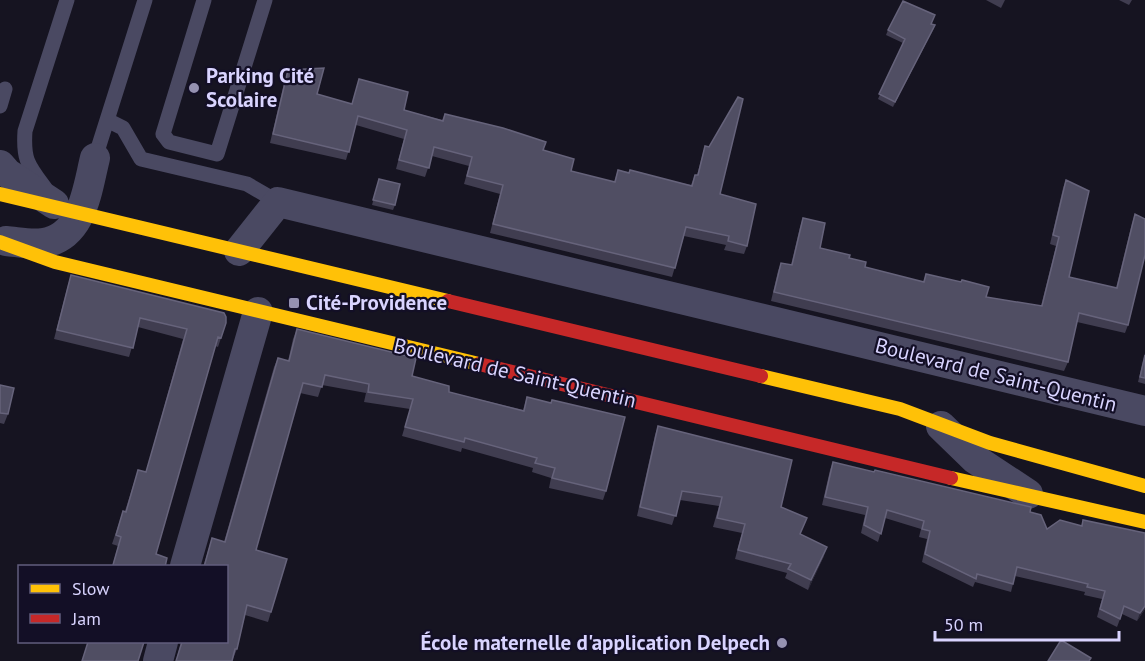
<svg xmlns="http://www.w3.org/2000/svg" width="1145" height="661" font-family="'PT Sans',sans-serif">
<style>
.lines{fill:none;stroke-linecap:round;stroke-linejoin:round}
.lane{stroke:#4a4962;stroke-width:15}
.street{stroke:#4a4962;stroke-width:30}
.slow{stroke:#ffc107;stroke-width:14}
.jam{stroke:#c62828;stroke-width:14}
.wall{fill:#403d50}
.shaded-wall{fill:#282635}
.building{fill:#504e63;stroke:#66637b;stroke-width:1.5}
.poi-dot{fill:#9591b1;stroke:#130f26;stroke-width:2}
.labels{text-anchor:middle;stroke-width:4.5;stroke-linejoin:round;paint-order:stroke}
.poi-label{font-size:21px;font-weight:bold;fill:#d9d4ff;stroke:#130f26;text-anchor:start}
.street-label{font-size:21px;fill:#d9d4ff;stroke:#130f26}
</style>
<rect width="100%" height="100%" fill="#161421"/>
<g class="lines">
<path class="lane" d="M204,0L163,134L169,142L217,154L265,0
M0,106L5,89
M107,120L123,128L141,159L247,184L278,202
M95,158L145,0
M45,188C28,165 23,160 25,131L67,0"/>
<path class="street" d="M0,165L7,173L54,204
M6,241C18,242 32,245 43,243C83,237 87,190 95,158
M239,251L278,202L1145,411
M941,426L975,459L1028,494
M185,566L258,312
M158,661L163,642"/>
<path class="slow" d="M0,194L448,301
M0,242L55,262L479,364
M761,376L900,409L990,443L1145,486
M951,478L1145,522"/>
<path class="jam" d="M448,301L761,376
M479,364L951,478"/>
</g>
<path class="wall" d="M986,0H1005L1001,8Z
M1119,0H1132L1129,5Z
M931,24L935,25L933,30L893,107L878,99L903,43L886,35L888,30Z
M288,70L317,94L352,104L359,79L404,110L442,120L445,114L543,150L571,171L614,182L618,170L691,185L695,175H697L705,146L720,194L747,246L744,254L724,250L726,245L684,236L672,277L490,233L500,194L464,184L469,166L432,156L425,177L396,169L404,139L356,125L346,160L270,143L285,79Z
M379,179L395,205L393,210L372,205Z
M1066,180L1069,277L1116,288L1132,223L1135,214L1128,325L1125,333L1077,322L1068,362L1064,371L771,301L778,271L781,263L791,265L800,227L803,218L820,248L849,258L865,267L923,282L926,274L986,297L1041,306L1056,246L1050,244L1063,188Z
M71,275L221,338L218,347L215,346L112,567L118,546L112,544L123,511H125L138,470L146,472L183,339L138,327L129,357L54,339L68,285Z
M297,329L449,392L523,410L527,397L606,491L603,500L549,488L551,478L532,472L533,468L462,448L461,452L402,436L410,409L364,402L366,393L322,385L318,397L300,393L256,550L271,612L268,622L245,615L237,649L232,661H176L181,642H226V567H203L212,538L224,542L274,367L278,358L288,361L293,339Z
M1145,353V384L1138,382Z
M0,385L8,414L4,424L0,423Z
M658,426L781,507L801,534L824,556L808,590L785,578L787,573L735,559L742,533L713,527L719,506L680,500L672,525L637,516L655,435Z
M833,462L1030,512L1047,529L1081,526L1083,520L1145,609L1137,621L1122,614L1117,627L1097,617L1102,599L1084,595L1085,592L1015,576L1011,592L975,582L973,587L922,562L927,539L919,537L921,529L885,518L878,542L861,533L865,515L822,505L830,470Z"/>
<path class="shaded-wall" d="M935,25L933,30L893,107L895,102Z
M827,547L824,556L808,590L811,580Z
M1145,606V609L1137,621L1140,613Z"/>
<path class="building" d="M903,1L935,15L931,24L935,25L895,102L879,94L905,39L888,30Z
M324,68L317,94L352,104L359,79L408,92L404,110L443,121L445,114L503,128L546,142L543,150L574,159L571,171L615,182L618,170L629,173L630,170L692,186L695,175H698L705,146L709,147L738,97L743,99L720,194L756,204L747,246L728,241L729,236L686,227L675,268L493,224L503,185L467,176L472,157L434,147L429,168L399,160L407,130L358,116L349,152L273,134L288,70Z
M379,179L400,184L395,205L373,200Z
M1066,180L1089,191L1069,277L1117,288L1135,214L1145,219V255L1128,325L1079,313L1068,362L774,292L781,263L792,265L803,218L825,223L820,248L850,255L849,258L866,262L865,267L924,282L926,274L961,282L962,280L989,287L986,297L1042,306L1059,237L1053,235Z
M71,275L224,313L226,317V323L221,338L218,337L156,554L167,558L165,567H112L113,565L121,537L116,535L123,511L126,512L138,470L146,472L187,329L140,318L133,348L57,330Z
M297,329L416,358L412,376L449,386V392L524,411L527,397L551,403L552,400L625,417L606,491L552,478L555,468L535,463L537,458L465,438L464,442L405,427L413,399L368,392L369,384L325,375L322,387L303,383L256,550L287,559L271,612L247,605L237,649H235L232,661H176L182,642H226V567H204L212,538L225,542L278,358L289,361Z
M1145,355V378L1140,377Z
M0,385L14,388L8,414L0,413Z
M658,426L792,460L781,507L807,518L800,534L827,547L811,580L788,569L791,564L738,550L745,524L717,518L722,497L682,491L676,516L640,507Z
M833,462L874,472L875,470L1031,507L1030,512L1041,515L1047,529L1060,520L1082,526L1083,520L1145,533V606L1140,613L1124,606L1120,619L1100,609L1105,591L1087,587L1088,584L1017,567L1013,584L977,574L976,579L925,554L930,531L922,529L924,521L887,510L881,534L864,525L868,507L825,497Z
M1061,640L1091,658L1089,661H1048Z
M88,642H144L138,661H82Z"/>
<g class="poi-dot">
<circle cx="194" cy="88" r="6"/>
<rect x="288" y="297" width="12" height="12" rx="3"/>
<circle cx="782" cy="643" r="6"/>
</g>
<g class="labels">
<g class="poi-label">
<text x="206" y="83">Parking Cité<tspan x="206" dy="24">Scolaire</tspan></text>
<text x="306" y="310">Cité-Providence</text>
<text x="770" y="650" text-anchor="end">École maternelle d'application Delpech</text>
</g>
<g class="street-label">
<text transform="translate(515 373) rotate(13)" y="7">Boulevard de Saint-Quentin</text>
<text transform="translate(996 375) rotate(14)" y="7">Boulevard de Saint-Quentin</text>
</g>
</g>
<rect x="18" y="565" width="210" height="78" fill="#130f26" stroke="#625e7d" stroke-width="1.5"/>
<rect x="30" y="584" width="30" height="9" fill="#ffc107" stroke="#625e7d" stroke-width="1.5"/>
<text x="72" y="595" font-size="18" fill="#d9d4ff">Slow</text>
<rect x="30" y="614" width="30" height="9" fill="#c62828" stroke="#625e7d" stroke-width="1.5"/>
<text x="72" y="625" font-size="18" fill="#d9d4ff">Jam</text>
<path d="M935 631v9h184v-9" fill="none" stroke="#d9d4ff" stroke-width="3"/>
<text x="944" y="631" font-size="18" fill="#d9d4ff" stroke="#130f26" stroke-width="4.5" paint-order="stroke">50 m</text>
</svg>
